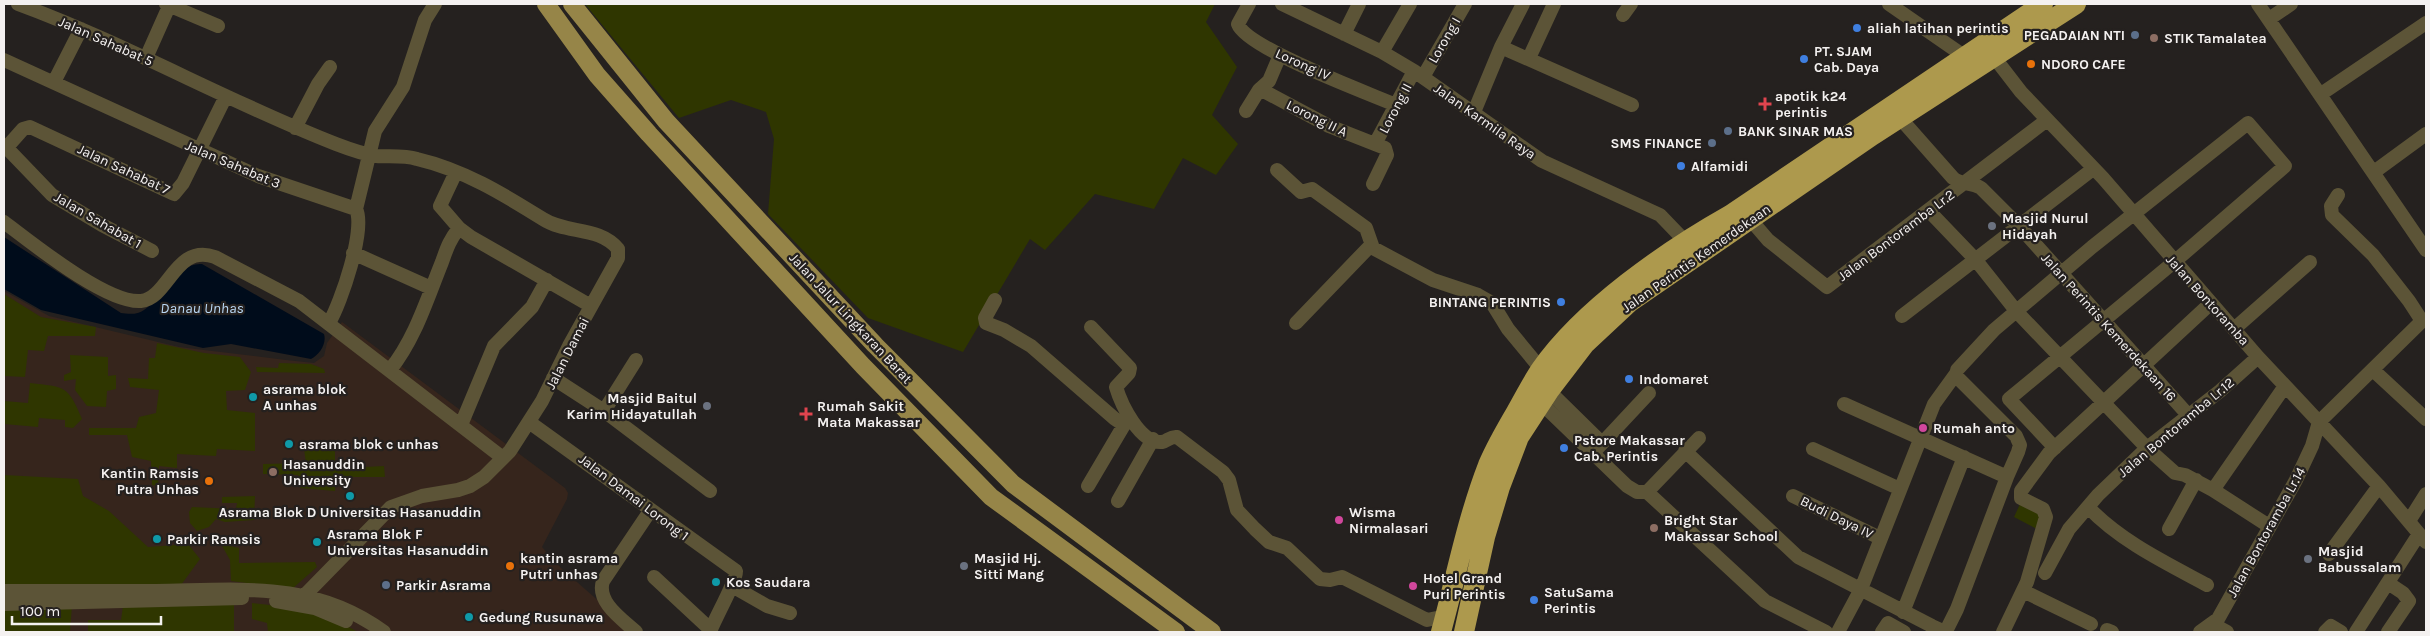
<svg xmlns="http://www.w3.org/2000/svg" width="2430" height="636" font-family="Karla,sans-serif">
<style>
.education{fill:#36251c}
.green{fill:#2f3600}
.water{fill:#000c1b}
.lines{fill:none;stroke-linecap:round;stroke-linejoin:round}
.minor{stroke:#5c5437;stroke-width:14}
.major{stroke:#968548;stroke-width:18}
.highway{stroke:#ad994d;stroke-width:20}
.shop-dot{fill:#3f7fe0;stroke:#25211f;stroke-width:2}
.service-dot{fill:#5c6f8a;stroke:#25211f;stroke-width:2}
.education-dot{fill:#8d6e63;stroke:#25211f;stroke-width:2}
.food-dot{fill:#e8710a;stroke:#25211f;stroke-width:2}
.health-dot{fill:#e0444e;stroke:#25211f;stroke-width:2}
.worship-dot{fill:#6b7280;stroke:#25211f;stroke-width:2}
.culture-dot{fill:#0f9aa8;stroke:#25211f;stroke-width:2}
.hotel-dot{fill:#d1479c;stroke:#25211f;stroke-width:2}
.labels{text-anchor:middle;stroke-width:4.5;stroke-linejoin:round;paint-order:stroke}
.poi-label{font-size:14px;font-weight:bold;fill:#f4f1f0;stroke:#25211f;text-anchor:start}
.street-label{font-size:14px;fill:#f4f1f0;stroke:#25211f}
.water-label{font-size:15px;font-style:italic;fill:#b9d7f4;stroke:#25211f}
</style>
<rect width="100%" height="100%" fill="#25211f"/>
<path class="education" d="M4,291L49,316L179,347L286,360L314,363L324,356L327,343L342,322L565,488L568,493L567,499L542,547L561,568L634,632H4Z"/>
<path class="green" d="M585,4H1215L1206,22L1237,67L1212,115L1238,144L1216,175L1183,158L1154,209L1095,194L1045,250L1030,239L963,352L868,318L768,214L774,139L766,112L731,100L679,118Z
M4,294L41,317L96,327L95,336H48L44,351L28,350L25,377L4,376Z
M157,343L204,353L240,357L251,372L245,390L226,391L227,410L255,413V451L217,449L216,456L177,454V468L159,466L158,486L152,485L151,461L132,457L127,435H89V428H136L139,417L156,413L159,390L130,387L128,378L148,379L149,358H155Z
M70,355L108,357V376L116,375V389L107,391L106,407L87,406L75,390L76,379L64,381V375L71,372Z
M279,363L311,364L324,369L325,373L257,372L256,367L278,368Z
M30,383C65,387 68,385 82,419L73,428L65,427V420L39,418L38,427L4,424V401L28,403Z
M304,449H335V463L345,468L384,466L385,477H336L335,491L300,488L298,475L263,474V464L306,463Z
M4,475L78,479L83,496L109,511L148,547L188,544L200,559L181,585L4,588Z
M255,496L254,520L225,522L216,519L209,527L197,531L190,523L189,512L192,507L236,509L237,503H222V497Z
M2020,504L2043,516L2037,529L2014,517Z
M221,544L239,548V563L315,562L317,567L292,589L231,581L230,560Z
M234,602V632H88V620H121L123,606Z
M252,603C289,607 326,613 358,632H268L267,623L252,619Z
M72,605L70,632H4V607Z"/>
<path class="water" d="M4,237L121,313C128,314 138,315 144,310C163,297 177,262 202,264L324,334C327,344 319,355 311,359L231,344L203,348L41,310L4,289Z"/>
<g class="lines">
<path class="minor" d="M18,4C127,44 228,102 336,144C349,149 363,154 376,156C389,157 404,155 417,159C464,170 503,194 543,219C566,234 599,226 618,249V258L569,346L542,401L510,451L484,477L470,486L458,490L422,496L391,507L305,595
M166,4L218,26
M1249,4L1238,24C1246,48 1368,93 1396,105
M1282,4L1382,52L1414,71L1542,161L1660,215L1685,241
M1889,4L1964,56
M2258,4L2426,250
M1623,15L1631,4
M2269,19L2291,4
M1344,34L1359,4
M1501,47L1632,105
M1382,52L1410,4
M1994,57L2021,92L2103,178L2258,357L2379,486L2426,542
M146,58L170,4
M1529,58L1554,4
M4,60L258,176L356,209C366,229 341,303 329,323
M1423,77L1465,4
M54,82L81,29
M1260,89L1329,126L1385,148L1387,155L1373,184
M2321,94L2426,23
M1246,111L1259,90L1269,81L1280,55
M1474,112L1501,47L1523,4
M1900,118L1953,178C1961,185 1972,182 1981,188L2019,226L2189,416
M295,128L318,84L330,67
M1375,144L1414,71
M4,145L52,195L102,225L152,251
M7,147L23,129L30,127L174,194L183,183L226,96
M1277,170L1301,192L1312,189L1366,228L1373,248L1433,280L1478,295L1492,303L1508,329L1541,369
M456,172L440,206L459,228L471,237L591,306
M2374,172L2426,134
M356,209L375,131L403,87L425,20L435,4
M1929,211L1975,259L2017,312L2147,448L2175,473L2185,475L2213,490L2269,526
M1750,219L1768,240L1827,287L2047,120
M4,222C32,243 107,304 141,301C169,298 175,243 215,257L299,301L503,458
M353,253L431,288
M995,300L985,318L986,323L1004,330L1031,346L1115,419L1124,425L1130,418
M1902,316L2093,169
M1296,323L1371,245
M1091,327L1130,368L1129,373L1116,387C1121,404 1140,444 1162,442C1168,441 1170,436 1177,437L1223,472L1229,480L1237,510L1255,529L1269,542L1287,548L1320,579L1330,580L1342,577L1427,620L1446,616
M2234,329L2310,262
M390,370C415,339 427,299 442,262C447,248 449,241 459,228
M1957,370L1994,330L2092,247L2248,123L2285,166L2174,262L2009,399L2055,448
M2373,370L2426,419
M553,378L604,411L710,491
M1549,391L1602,443
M1541,403L1627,486L1637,492H1647L1765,601L1826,632
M1844,404L2007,477
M604,411L636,360
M529,422L736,571C737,580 714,620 710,632
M461,425L494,346L532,307L547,280
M1813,449L1900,489
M1685,451L1798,557L1932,626L1943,631L1948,627L1957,609L2007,477L2018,452L2020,445L2016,436L1955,375L1934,404L1861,589L1838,632
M1593,453L1649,393
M1088,486L1124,425
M2213,490L2285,386
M1647,492L1699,438
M1793,496L1880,538
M1118,501L1153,439
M2088,507C2120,541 2166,563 2207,585
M2409,521L2426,494
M2169,529L2196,480
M2329,554L2379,486
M2045,573L2069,529L2098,495L2147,448L2220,391L2258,357
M654,577L711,630
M2388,583L2403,593L2409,601L2388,632
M732,586L767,606L790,613
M4,591C55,591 106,591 156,591C239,590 313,580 384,632
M2023,591L2091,624
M276,601L315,608L346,621
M4,604L242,598
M1903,612L1964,457
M2212,624L2227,632
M2107,630L2112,632
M636,632C622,619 596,602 603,581L650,511
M1882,632L1888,623L1904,632
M2003,632L2027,582L2046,517L2043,509L2021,498V491L2049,453L2211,303
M2200,632L2218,619L2296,480L2312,446L2319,422L2422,321L2409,301L2373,255L2332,215L2331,206L2338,195
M2325,632L2331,626L2341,632
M2356,632L2419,534"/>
<path class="major" d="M546,4L597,75L649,134L863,366L991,497L1176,632
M572,4L666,121L875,345L1013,484L1212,632"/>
<path class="highway" d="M1441,632C1456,577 1467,519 1488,465C1496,446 1506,429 1516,412C1524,398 1532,382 1541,369C1583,309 1666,251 1730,215L2043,4
M1464,632L1485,537L1500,487L1519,437L1549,391L1585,344L1630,302L1873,135L2076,4"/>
</g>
<g class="shop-dot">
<circle cx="1857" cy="28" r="5"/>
<circle cx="1804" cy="59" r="5"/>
<circle cx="1681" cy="166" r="5"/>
<circle cx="1561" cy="302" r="5"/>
<circle cx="1629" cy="379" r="5"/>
<circle cx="1564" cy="448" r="5"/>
<circle cx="1534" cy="600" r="5"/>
</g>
<g class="service-dot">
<circle cx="2135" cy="35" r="5"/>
<circle cx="1728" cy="131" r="5"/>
<circle cx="1712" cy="143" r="5"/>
<circle cx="386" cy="585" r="5"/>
</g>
<g class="education-dot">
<circle cx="2154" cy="38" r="5"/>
<circle cx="273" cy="472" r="5"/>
<circle cx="1654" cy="528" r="5"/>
</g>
<g class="food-dot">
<circle cx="2031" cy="64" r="5"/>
<circle cx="209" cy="481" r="5"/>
<circle cx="510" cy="566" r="5"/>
</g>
<g class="health-dot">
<path d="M1762.5 96.5h5v5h5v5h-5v5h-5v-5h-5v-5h5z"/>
<path d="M803.5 406.5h5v5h5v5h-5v5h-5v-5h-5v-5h5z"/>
</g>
<g class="worship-dot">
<circle cx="1992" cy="226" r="5"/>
<circle cx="707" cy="406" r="5"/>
<circle cx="2308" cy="559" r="5"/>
<circle cx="964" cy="566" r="5"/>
</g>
<g class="culture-dot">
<circle cx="253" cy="397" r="5"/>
<circle cx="289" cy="444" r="5"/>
<circle cx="350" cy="496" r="5"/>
<circle cx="157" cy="539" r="5"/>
<circle cx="317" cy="542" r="5"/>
<circle cx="716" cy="582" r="5"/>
<circle cx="469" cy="617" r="5"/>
</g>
<g class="hotel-dot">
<circle cx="1923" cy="428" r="5"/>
<circle cx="1339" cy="520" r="5"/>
<circle cx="1413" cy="586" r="5"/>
</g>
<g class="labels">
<g class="poi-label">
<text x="1867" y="33">aliah latihan perintis</text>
<text x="2125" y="40" text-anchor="end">PEGADAIAN NTI</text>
<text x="2164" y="43">STIK Tamalatea</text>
<text x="1814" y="56">PT. SJAM<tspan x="1814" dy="16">Cab. Daya</tspan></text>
<text x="2041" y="69">NDORO CAFE</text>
<text x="1775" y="101">apotik k24<tspan x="1775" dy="16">perintis</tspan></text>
<text x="1738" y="136">BANK SINAR MAS</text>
<text x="1702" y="148" text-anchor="end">SMS FINANCE</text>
<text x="1691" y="171">Alfamidi</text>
<text x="2002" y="223">Masjid Nurul<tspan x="2002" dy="16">Hidayah</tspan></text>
<text x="1551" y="307" text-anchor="end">BINTANG PERINTIS</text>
<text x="1639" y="384">Indomaret</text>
<text x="263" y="394">asrama blok<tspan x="263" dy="16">A unhas</tspan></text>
<text x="697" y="403" text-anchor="end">Masjid Baitul<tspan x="697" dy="16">Karim Hidayatullah</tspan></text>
<text x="817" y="411">Rumah Sakit<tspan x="817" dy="16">Mata Makassar</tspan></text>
<text x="1933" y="433">Rumah anto</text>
<text x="1574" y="445">Pstore Makassar<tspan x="1574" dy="16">Cab. Perintis</tspan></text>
<text x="299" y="449">asrama blok c unhas</text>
<text x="283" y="469">Hasanuddin<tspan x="283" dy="16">University</tspan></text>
<text x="199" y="478" text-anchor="end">Kantin Ramsis<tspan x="199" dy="16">Putra Unhas</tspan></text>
<text x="350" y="517" text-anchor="middle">Asrama Blok D Universitas Hasanuddin</text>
<text x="1349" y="517">Wisma<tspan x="1349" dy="16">Nirmalasari</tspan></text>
<text x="1664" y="525">Bright Star<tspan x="1664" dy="16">Makassar School</tspan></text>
<text x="327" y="539">Asrama Blok F<tspan x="327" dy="16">Universitas Hasanuddin</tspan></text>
<text x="167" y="544">Parkir Ramsis</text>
<text x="2318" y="556">Masjid<tspan x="2318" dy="16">Babussalam</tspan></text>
<text x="520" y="563">kantin asrama<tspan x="520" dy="16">Putri unhas</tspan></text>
<text x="974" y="563">Masjid Hj.<tspan x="974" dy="16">Sitti Mang</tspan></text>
<text x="1423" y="583">Hotel Grand<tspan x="1423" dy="16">Puri Perintis</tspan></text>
<text x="726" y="587">Kos Saudara</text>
<text x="396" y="590">Parkir Asrama</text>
<text x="1544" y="597">SatuSama<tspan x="1544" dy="16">Perintis</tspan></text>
<text x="479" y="622">Gedung Rusunawa</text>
</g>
<g class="street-label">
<text transform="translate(1444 40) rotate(-60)" y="5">Lorong I</text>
<text transform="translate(106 41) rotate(24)" y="5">Jalan Sahabat 5</text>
<text transform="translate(1303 64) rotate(24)" y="5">Lorong IV</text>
<text transform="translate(1395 108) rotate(-62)" y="5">Lorong II</text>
<text transform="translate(1317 118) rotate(26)" y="5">Lorong II A</text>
<text transform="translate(1485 121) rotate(35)" y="5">Jalan Karmila Raya</text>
<text transform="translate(233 164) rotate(23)" y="5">Jalan Sahabat 3</text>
<text transform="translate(124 169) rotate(25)" y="5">Jalan Sahabat 7</text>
<text transform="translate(98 220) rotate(30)" y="5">Jalan Sahabat 1</text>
<text transform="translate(1896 235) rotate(-37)" y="5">Jalan Bontoramba Lr.2</text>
<text transform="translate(1696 258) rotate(-35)" y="5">Jalan Perintis Kemerdekaan</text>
<text transform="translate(2208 300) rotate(48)" y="5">Jalan Bontoramba</text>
<text transform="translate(851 318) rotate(47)" y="5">Jalan Jalur Lingkaran Barat</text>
<text transform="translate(2109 327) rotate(48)" y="5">Jalan Perintis Kemerdekaan 16</text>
<text transform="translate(567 353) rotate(-63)" y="5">Jalan Damai</text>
<text transform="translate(2176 427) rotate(-40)" y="5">Jalan Bontoramba Lr.12</text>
<text transform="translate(634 497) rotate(37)" y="5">Jalan Damai Lorong 1</text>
<text transform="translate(1837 517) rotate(26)" y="5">Budi Daya IV</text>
<text transform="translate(2266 532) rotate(-61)" y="5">Jalan Bontoramba Lr.14</text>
</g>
<g class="water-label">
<text x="202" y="313">Danau Unhas</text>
</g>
</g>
<rect width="2430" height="636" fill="none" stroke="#f4f1f0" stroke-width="10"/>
<path d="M12 616v8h149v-8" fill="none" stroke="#f4f1f0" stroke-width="2.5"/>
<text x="20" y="616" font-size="15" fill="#f4f1f0" stroke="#25211f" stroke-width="4" paint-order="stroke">100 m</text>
</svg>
